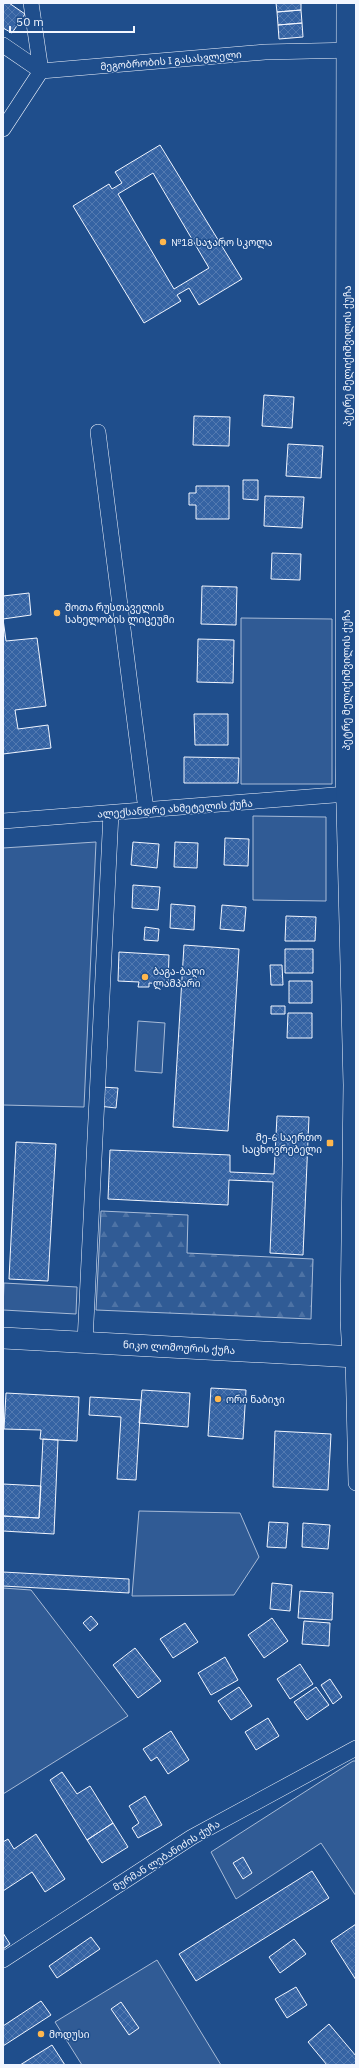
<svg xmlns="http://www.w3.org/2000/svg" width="359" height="2068" font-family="'IBM Plex Sans','Noto Sans Georgian',sans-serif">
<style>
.built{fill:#305b95;stroke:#a8bbd7}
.forest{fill:url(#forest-firs);stroke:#a8bbd7}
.building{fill:url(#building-cross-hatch);stroke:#f2f6ff;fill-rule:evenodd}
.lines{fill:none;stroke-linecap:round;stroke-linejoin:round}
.street-casing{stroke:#f2f6ff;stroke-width:16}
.secondary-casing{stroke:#f2f6ff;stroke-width:22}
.street{stroke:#1f4e8c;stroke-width:15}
.secondary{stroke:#1f4e8c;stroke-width:21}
.poi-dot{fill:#ffb74d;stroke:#1f4e8c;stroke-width:1.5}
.labels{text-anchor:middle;stroke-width:3;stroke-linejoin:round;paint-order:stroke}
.street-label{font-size:10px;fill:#f2f6ff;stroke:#1f4e8c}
.poi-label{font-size:10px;fill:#f2f6ff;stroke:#1f4e8c;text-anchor:start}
</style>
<defs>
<pattern id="forest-firs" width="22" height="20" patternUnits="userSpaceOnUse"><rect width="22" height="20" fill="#305b95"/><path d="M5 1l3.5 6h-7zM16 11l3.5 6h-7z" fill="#4e73a5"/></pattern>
<pattern id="building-cross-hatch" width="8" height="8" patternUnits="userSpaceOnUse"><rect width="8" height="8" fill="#3563a3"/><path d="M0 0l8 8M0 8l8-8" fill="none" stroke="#537ab1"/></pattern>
</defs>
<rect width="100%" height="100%" fill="#1f4e8c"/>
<path class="built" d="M241,618L332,619V784H241Z
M253,816L326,817V901L253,900Z
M96,842L84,1107L3,1105V848Z
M138,1021L165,1023L162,1073L135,1071Z
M4,1283L77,1287L76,1314L3,1310Z
M139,1511L240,1513L259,1557L234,1595L132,1596Z
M3,1588L31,1590L128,1716L3,1794Z
M353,1761H356V1896L321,1843L236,1899L211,1852Z
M157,1960L221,2065H82L55,2022Z"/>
<path class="forest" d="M101,1211L188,1215L187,1253L313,1259L311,1319L96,1310Z"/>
<path class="building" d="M3,3H9L25,14L12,33L3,28Z
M276,3H301V10L277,12Z
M301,10L302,23L278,25L277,12Z
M302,23L303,37L279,39L278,25Z
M160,145L242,279L199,305L189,288L177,295L181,301L144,323L73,206L109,184L112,189L122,183L115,172ZM153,173L209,268L174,289L118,194Z
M264,395L294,397L292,428L262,426Z
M194,416L230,417L229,446L193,445Z
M288,444L323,446L321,478L286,476Z
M243,480H258V500L243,499Z
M196,486H229V519H196V505H189V493H196Z
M265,496L304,497L302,528L264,526Z
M272,553L301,554L300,580L271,579Z
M202,586L237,587L236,625L201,624Z
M29,593L31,615L3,619L6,641L37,638L46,706L15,710L18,729L48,725L51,748L3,754V596Z
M198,639L234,640L233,683L197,682Z
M194,714H228V745H195Z
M184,757L239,758L238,783H184Z
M225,838L249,839L248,866L224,865Z
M133,842L159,844L157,868L131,865Z
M175,842L198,843L197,868L174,867Z
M133,885L160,887L158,910L132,908Z
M171,904L195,906L194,930L170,928Z
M222,905L246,907L244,931L220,929Z
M286,916L316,917L315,941H285Z
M145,927L159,929L158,941L144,940Z
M184,945L239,949L228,1131L173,1127Z
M285,949H313V973H285Z
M119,952L169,955L168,984L149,983V987H138L139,982L118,981Z
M270,965H282L283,985H271Z
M289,981H312V1003H289Z
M271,1006H285V1014H271Z
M288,1013H312V1038H287Z
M101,1087L118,1088L116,1108L99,1106Z
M277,1116L309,1117L303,1255L270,1253L273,1182L229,1180L228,1205L108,1199L110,1150L230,1155V1172L274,1174Z
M16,1142L56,1144L48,1281L9,1279Z
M211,1388L246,1390L243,1439L208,1436Z
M142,1390L190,1393L188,1427L139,1423Z
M6,1393L79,1397L77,1441L40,1439L41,1430L4,1429Z
M90,1397L141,1400L136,1480L117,1479L121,1417L89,1415Z
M275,1431L331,1434L328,1490L273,1487Z
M43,1439L58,1440L54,1534L3,1531V1516L39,1518Z
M3,1484L41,1486L39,1518L3,1516Z
M269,1522L288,1523L286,1548L267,1547Z
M303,1523L330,1525L328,1549L302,1547Z
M3,1572L129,1579V1593L3,1586Z
M272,1583L292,1585L290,1611L270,1609Z
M300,1591L333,1593L332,1620L298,1618Z
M91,1616L98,1624L90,1631L83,1623Z
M272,1618L288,1641L264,1658L248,1635Z
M304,1621L330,1623L329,1646L302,1644Z
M185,1623L198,1642L173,1658L160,1639Z
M135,1648L161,1681L138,1698L113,1665Z
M225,1657L238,1680L211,1695L198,1673Z
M300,1664L313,1684L290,1699L277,1679Z
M330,1679L342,1697L333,1704L321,1685Z
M239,1687L252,1706L231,1720L218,1701Z
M316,1687L329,1705L307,1720L294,1702Z
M268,1718L279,1736L256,1750L245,1732Z
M171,1731L189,1760L168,1774L157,1757L151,1761L143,1749Z
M62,1772L77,1794L90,1786L113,1823L87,1840L50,1780Z
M145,1796L162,1825L138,1838L132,1828L139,1823L129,1806Z
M113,1823L128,1847L102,1863L87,1840Z
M36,1834L65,1879L45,1892L32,1872L3,1891V1842L8,1839L14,1849Z
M243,1857L252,1873L243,1879L233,1863Z
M312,1871L329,1898L196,1981L179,1954Z
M356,1924V1980L331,1941Z
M3,1933L10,1944L3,1949Z
M91,1937L100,1949L57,1978L49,1966Z
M294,1939L306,1954L280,1973L269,1957Z
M296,1987L307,2005L287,2018L275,1999Z
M41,2001L51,2015L3,2046V2026Z
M121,2002L139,2028L129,2035L111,2009Z
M329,2024L356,2056V2065H327L308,2042Z
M52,2045L65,2065H20Z"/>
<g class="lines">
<defs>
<path id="street" d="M3,45L41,71L265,52L356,50
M3,129L41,71L31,3
M98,432L146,810
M3,821L347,794
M85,1342L111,813
M353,1356L356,1483
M3,1960L192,1837L356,1748"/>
<path id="secondary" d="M347,3L346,766L354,1085L351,1320L353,1356
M3,1338L356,1357"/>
</defs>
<use href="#street" class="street-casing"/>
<use href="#secondary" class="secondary-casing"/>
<use href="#street" class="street"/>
<use href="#secondary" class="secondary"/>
</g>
<g class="poi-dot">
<circle cx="163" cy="242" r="4"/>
<circle cx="57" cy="613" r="4"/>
<circle cx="145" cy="977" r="4"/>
<rect x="326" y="1139" width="8" height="8" rx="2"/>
<circle cx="218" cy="1399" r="4"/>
<circle cx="41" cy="2034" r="4"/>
</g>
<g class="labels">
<g class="street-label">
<text transform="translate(171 60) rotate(-5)" y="4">მეგობრობის I გასასვლელი</text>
<text transform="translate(347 356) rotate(-90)" y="4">პეტრე მელიქიშვილის ქუჩა</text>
<text transform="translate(346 680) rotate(-90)" y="4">პეტრე მელიქიშვილის ქუჩა</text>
<text transform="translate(175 808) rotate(-4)" y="4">ალექსანდრე ახმეტელის ქუჩა</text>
<text transform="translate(179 1347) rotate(3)" y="4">ნიკო ლომოურის ქუჩა</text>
<text transform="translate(166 1855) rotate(-32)" y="4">მურმან ლებანიძის ქუჩა</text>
</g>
<g class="poi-label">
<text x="171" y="246">№18 საჯარო სკოლა</text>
<text x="65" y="611">შოთა რუსთაველის<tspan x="65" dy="12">სახელობის ლიცეუმი</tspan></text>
<text x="153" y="975">ბაგა-ბაღი<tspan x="153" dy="12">ლამპარი</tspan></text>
<text x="322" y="1141" text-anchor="end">მე-6 საერთო<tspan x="322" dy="12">საცხოვრებელი</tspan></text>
<text x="226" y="1403">ორი ნაბიჯი</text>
<text x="49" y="2038">მოდუსი</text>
</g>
</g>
<rect width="359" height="2068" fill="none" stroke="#f2f6ff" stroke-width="8"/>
<path d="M10 26v6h124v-6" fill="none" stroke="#f2f6ff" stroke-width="2"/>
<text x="16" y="26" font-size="12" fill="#f2f6ff" stroke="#1f4e8c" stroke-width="3" paint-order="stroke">50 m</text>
</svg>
